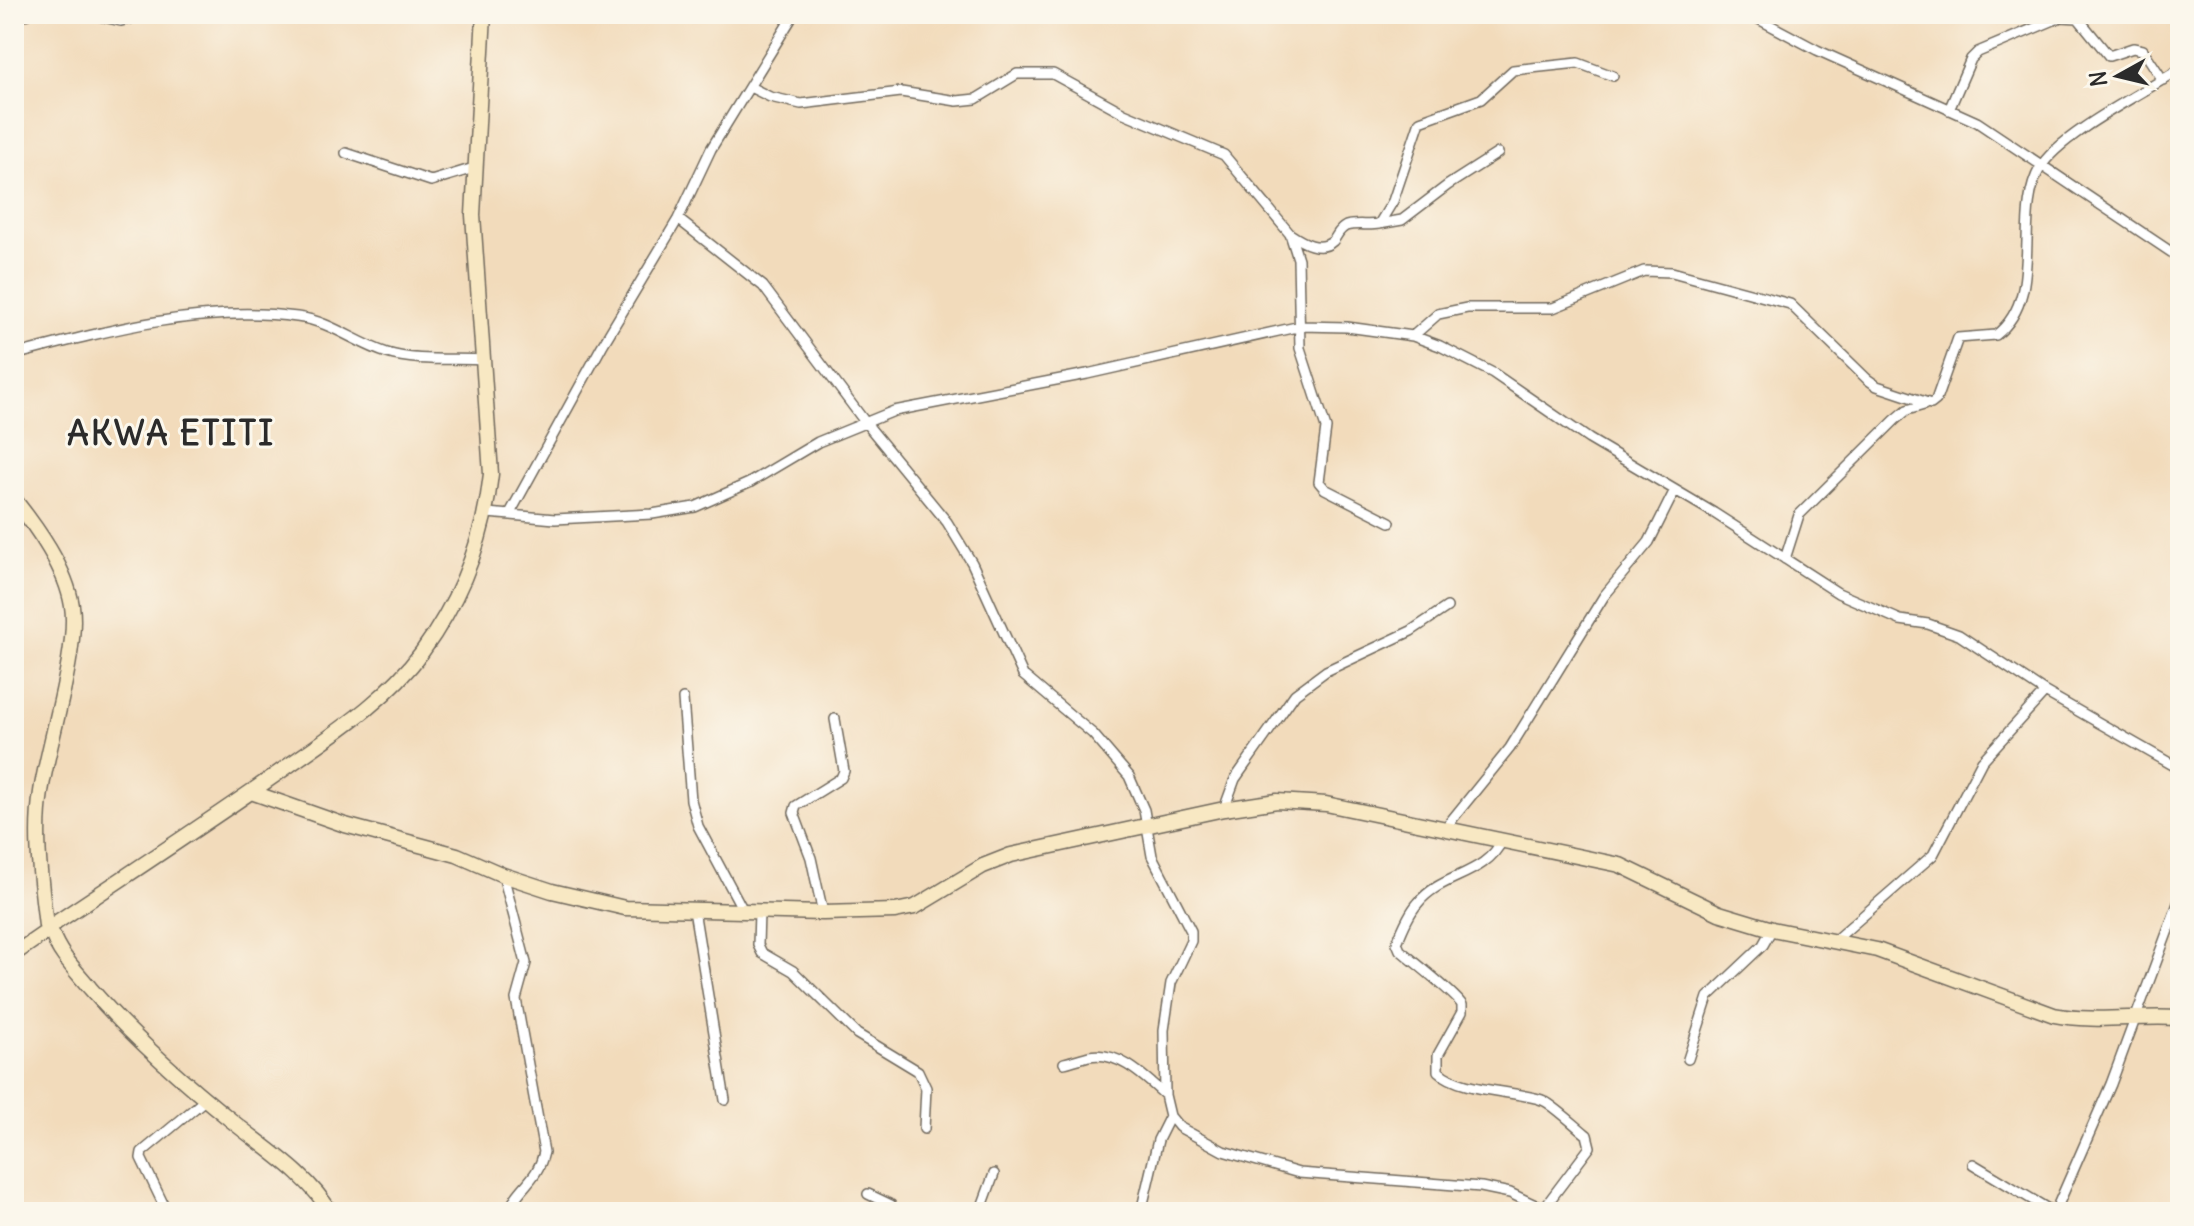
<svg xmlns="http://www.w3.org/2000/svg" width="2194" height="1226" font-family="Delius,sans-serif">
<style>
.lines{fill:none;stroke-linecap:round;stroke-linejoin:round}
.street-casing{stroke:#71695d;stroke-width:12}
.secondary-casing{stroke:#71695d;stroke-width:17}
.street{stroke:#fff;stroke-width:9}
.secondary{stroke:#f8e8c3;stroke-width:14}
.labels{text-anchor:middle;stroke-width:6;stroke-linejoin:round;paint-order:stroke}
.district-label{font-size:34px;font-weight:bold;letter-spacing:2px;fill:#2b2b2b;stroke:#fbf7ec}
</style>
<rect width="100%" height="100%" fill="#fbf7ec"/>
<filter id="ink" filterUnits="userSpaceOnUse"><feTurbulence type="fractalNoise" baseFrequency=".0125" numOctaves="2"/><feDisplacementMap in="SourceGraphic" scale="16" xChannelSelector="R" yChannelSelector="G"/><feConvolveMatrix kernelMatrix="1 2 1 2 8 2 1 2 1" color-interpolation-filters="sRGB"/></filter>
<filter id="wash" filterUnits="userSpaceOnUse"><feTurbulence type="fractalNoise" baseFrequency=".006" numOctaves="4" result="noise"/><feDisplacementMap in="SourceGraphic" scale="32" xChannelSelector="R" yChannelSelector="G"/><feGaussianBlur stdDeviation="1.8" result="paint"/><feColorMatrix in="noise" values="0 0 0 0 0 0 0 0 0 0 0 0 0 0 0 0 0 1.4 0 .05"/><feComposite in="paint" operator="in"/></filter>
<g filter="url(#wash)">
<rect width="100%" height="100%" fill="#f2dbbb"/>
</g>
<g filter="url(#ink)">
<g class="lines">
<defs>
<path id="street" d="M90,14L121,21L150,14
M1749,14L1817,50L1977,122L2180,258
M14,18L28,14
M750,87L770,97L801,104L901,92L957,101L976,99L1017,74H1053L1124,113L1224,155L1290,234L1298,259L1300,348L1326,428L1319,482L1325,489L1390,522
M1949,110L1971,59L1978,52L2061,17L2078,18L2109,56L2133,48L2143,50L2163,80
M346,153L431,181L474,168
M678,219L763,286L865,422L947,522L972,563L1023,675L1093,734L1129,776L1144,810L1152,856L1191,931V941L1171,983L1164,1030L1165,1095L1170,1116L1179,1127L1223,1151L1299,1173L1481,1187L1510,1193L1550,1212
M1379,224L1402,220L1448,185L1498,153
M1290,234C1302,242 1320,253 1333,241C1338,235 1338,230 1346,226C1356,223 1368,226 1379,224L1393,201L1420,121L1481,99L1513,70L1578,63L1613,76
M1413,336L1438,314L1467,308H1553L1644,271L1672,272L1790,304L1867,379L1877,386L1931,404L1936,400L1958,338L1996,335C2047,295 2012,217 2040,168C2060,134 2145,92 2180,69
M14,355C105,331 203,304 297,317C330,321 356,343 387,353C416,362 455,358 485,360
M487,513L555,519L652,514L695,507L749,483L818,442L894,411L1087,374L1301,326L1347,327L1413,336L1440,346L1493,373L1589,439L1714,513L1838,593L1900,620L1928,624L1959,635L2045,692L2180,769
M509,515L602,346L678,219L711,149L794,14
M1785,559L1799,515L1895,420L1907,410L1924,405
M683,699L691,800L698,826L744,912
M1224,809L1235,779L1295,694L1326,671L1411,631L1447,607
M1446,827L1510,748L1604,596L1649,542L1675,490
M1503,839C1485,877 1442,873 1418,903C1409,913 1402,930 1397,943L1400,950C1412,960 1458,996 1462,1005V1012L1438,1055V1071C1460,1092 1513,1090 1542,1100C1550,1102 1577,1127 1587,1135L1590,1147L1544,1208
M503,875L526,963L516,999L544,1152C537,1183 517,1186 509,1212
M694,910L725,1100
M759,912L758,945L762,953L793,971L857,1034L918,1071L926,1088L924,1129
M823,913L811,858L794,813L796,806L841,778L844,771L835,719
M1834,941L1933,855L1982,761L2045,692
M1688,1059L1708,997L1763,945L1772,929
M1064,1063C1073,1061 1081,1058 1089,1056C1118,1050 1145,1077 1165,1095
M1973,1164L2053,1212
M868,1194L891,1205L895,1212
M167,1212L141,1158L142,1152L206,1099
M980,1212L994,1174
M1141,1212L1158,1140L1170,1116
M2055,1212L2111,1084L2180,898"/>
<path id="secondary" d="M14,499C37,528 66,568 72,606C79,649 48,744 41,792C34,837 41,881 46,926
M251,792L345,825L457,855L503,875L552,891L625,908L823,913L895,911L915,907L983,866L1011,855L1224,809L1277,801L1326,804L1620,865L1719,913L1772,929L1877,950L2054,1015C2094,1023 2139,1015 2180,1018
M51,926C130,873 210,821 288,766C335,733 388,699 422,652C461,598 484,540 491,474L473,215L484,14
M52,933C58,953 77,972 90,988C133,1038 181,1080 232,1121C265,1148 309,1175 330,1212
M14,954L46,932"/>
</defs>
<use href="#street" class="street-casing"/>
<use href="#secondary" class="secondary-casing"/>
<use href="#street" class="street"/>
<use href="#secondary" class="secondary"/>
</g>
</g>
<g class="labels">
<g class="district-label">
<text x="171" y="445">AKWA ETITI</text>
</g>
</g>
<rect width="2194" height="1226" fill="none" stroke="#fbf7ec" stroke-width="48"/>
<g transform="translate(2118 76) rotate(262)" stroke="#fbf7ec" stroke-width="6" paint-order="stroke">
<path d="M0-6L14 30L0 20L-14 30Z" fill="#2b2b2b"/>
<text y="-12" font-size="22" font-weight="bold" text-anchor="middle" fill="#2b2b2b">N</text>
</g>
</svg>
